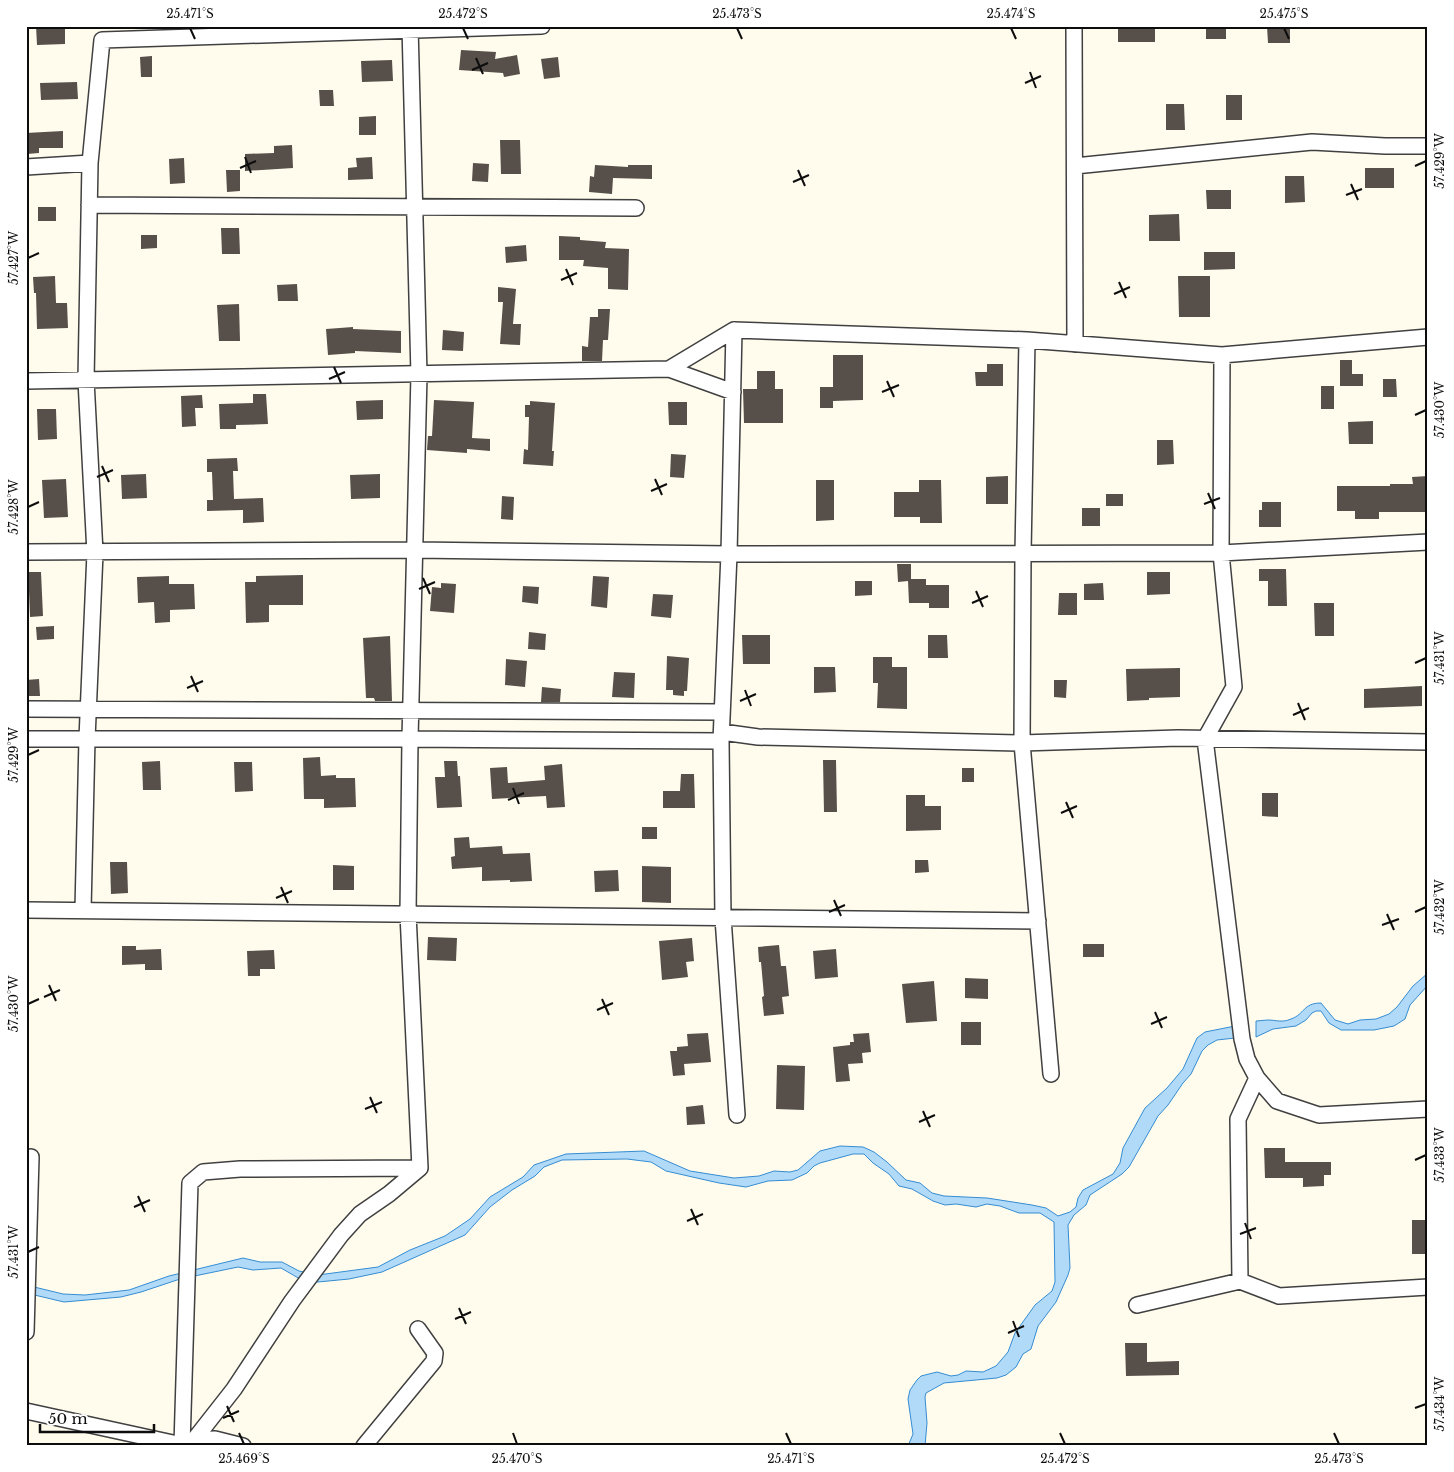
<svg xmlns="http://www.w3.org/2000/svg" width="1454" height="1472" font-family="'Libre Baskerville',serif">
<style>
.water{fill:#b1daf8;stroke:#358cd2}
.building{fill:#574f49}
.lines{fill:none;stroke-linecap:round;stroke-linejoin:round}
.street-casing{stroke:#404040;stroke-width:18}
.street{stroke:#fff;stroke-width:15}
.ticks{fill:none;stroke:#0d0d0d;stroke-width:2}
.neatline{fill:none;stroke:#0d0d0d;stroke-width:2}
.ticks-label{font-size:12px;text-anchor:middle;fill:#0d0d0d}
</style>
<rect width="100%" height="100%" fill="#fffcee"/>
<path class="water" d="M1428,973V985L1410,1005L1405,1019L1394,1026L1374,1030H1341L1329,1023L1321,1011H1316L1312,1013L1306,1020L1296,1026L1273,1029L1256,1037V1021C1260,1021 1264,1020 1268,1020C1276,1020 1282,1023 1291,1019C1305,1014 1303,1003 1321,1003L1335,1020L1348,1024L1360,1020L1376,1019L1389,1014L1397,1007L1413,986Z
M1235,1026V1038L1217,1040L1208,1045L1202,1051L1191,1074L1183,1083L1168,1105L1158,1116L1129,1167L1122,1174L1090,1195L1086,1205L1074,1215L1068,1225L1070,1268L1068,1275L1056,1302L1038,1326L1031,1349L1023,1354L1016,1367L1006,1375L997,1378L944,1383L926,1393L925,1397L927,1423L925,1446H908L913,1434L908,1399L910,1390L917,1380L921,1376L937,1372L951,1376L958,1375L966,1371L983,1372L996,1366L1008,1352L1015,1333L1035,1305L1052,1291L1055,1282L1054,1222L1040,1213H1019L1000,1206L987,1204L976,1207L956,1204L945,1205L933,1201L912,1189L899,1186L889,1174L873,1163L864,1154H853L820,1163L814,1166L807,1173L792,1180L768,1181L746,1187L719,1183L666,1171L651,1162L627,1159L562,1160L544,1167L535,1176L512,1190L490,1207L465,1235L382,1272L349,1279L318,1282L300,1279L281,1268L253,1270L238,1267L180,1279L141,1292L121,1297L64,1302L26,1293V1285L63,1294L85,1295L129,1290L169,1276L243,1258L260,1262H282L299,1271L318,1275L378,1267L410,1250L445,1236L470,1219L490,1197L523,1177L534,1165L566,1154L644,1151L690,1171L734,1178L759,1176L774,1171L790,1172L798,1170L820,1151L840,1146L863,1147L874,1152L887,1162L906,1180L920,1183L932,1193L944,1196L987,1198L1032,1205L1046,1208L1058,1216L1070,1212L1076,1207L1078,1198L1083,1190L1113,1174L1120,1163L1123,1148L1145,1108L1167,1088L1183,1069L1197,1038L1205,1032Z"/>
<path class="building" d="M36,26H65V44L37,45Z
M1118,26H1155V42H1118Z
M1206,26H1226V39H1206Z
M1267,26H1290V43H1268Z
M461,50L496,52L495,59L517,55L520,74L504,77L503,73L459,70Z
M152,56V77H141L140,57Z
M558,57L560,77L544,79L541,59Z
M392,60L393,81L362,82L361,61Z
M77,82L78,99L41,100L40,83Z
M319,90H333L334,106H320Z
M1226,95H1242V120H1226Z
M1166,104H1184L1185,130H1166Z
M376,116V135H359V117Z
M63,131V148H39V153L27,154L26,133Z
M500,140H520L521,174H501Z
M292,145L293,168L245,171V154L274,153V146Z
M372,157L373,179L348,180V168L357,167L356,158Z
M184,158L185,183L170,184L169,159Z
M473,163L489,164L488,182L472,181Z
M595,165L628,167V165H652V179L613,178L612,194L589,192L590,176L594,177Z
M1365,168H1394V188H1365Z
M226,170H240V191L227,192Z
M1285,176H1304L1305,202L1285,203Z
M1206,190H1231V209H1207Z
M38,207H56V221H38Z
M1179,214L1180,241H1149V215Z
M221,228H239L240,254H222Z
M141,235H157V248L141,249Z
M559,236L580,237V240L606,242L605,248L629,249L628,290L608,289V268L583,266L584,260H559Z
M526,245L527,261L506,263L505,247Z
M1204,252H1235V269L1204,270Z
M55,276L56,303H67L68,328L37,329L36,293H34L33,277Z
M1178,276H1210V317H1179Z
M297,284L298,301H278L277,285Z
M498,287L516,289L513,324H521L520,345L500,344L503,302H498Z
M239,304L240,341H219L217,305Z
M598,309H610L608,340H603L602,361H582V346L588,347L590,317H598Z
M353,327V329L401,331V353L355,351V353L328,355L326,329Z
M443,330L464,332L463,351L442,350Z
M833,355H863V400L833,401V408H820V387H833Z
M1340,360H1352V374H1363V386H1340Z
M987,364H1003V386H976L975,372H987Z
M757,371H775V389H783V423H744L743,389H757Z
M1383,379H1396L1397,397H1383Z
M1321,386H1334V409H1321Z
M253,394H266L268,424L236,425V429H220L219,404L253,403Z
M202,395L203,408H195L196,426L182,427L181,396Z
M383,400V419L357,420L356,401Z
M434,400L474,402L472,438L490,439V451L467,449V453L427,450L428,436H432Z
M530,401L555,403L552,451H554L553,466L523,464L524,449L528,450L529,417H525V405H530Z
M668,402H687V425H669Z
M37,409H56L57,439L38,440Z
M1373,421V444H1349L1348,422Z
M1157,440H1173L1174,464L1157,465Z
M671,454L686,455L684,478L670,477Z
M237,458L238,471H233L234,499L263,498L264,522L243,523V510L207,511V500H213L212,472H207V459Z
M146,474L147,498L122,499L121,475Z
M380,474V498L351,499L350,475Z
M1008,476V504H986V477Z
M1428,476V512H1379V519H1355V511H1337V486H1390V484H1413L1412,477Z
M66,479L68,517L44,518L42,480Z
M816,480H834V520L816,521Z
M919,480H941L942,523H920V517H894V492H919Z
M1106,494H1123V506H1106Z
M502,496L514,497L513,520L501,519Z
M1262,502H1281V527H1259V510H1262Z
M1082,508H1100V526H1082Z
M897,564H911V579H926V585H949V608H929V603H909L908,581L898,582Z
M1259,569H1286L1287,606H1268V581H1259Z
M26,572H41L43,616L30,617L29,591H26Z
M1147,572H1170V594L1147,595Z
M303,575V605H269V622L246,623L245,582H256V576Z
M169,576V584H194L195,609L170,610V622L155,623L154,602L138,603L137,577Z
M593,576L609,577L607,608L591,606Z
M855,581H872V595L855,596Z
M441,583L456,584L454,613L430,611L432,587L441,588Z
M1103,583L1104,600H1084V584Z
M523,586L539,587L538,604L522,602Z
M1059,593H1077V615H1058Z
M653,594L673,595L671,618L651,616Z
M1314,603H1334V636H1315Z
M54,626V639L37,640L36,627Z
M529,632L546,634L545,650L528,649Z
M742,635H770V664H743Z
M928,635H947L948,658H928Z
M390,636L392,701H375L374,698H366L363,638Z
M667,656L689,658L687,691H684V696L673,695V690H666Z
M873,657H892V667H907V709L877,708L878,683H873Z
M506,659L527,661L525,687L505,685Z
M814,667H835L836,692L814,693Z
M1180,668V697L1149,698V700L1127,701L1126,669Z
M614,672L635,673L634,698L612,697Z
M39,679L40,696H26V680Z
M1054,680H1067L1066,698L1054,697Z
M1422,686V706L1364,708V689Z
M542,687L561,689L560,702H541Z
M320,757L321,776L336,775V778H355L356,807L324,808V799H304L303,758Z
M823,760H836L837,812H824Z
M160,761L161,790H143L142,762Z
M444,761H457L458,776H460L462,807L437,808L435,777H445Z
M234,762H252L253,791L235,792Z
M562,764L565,807L547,808L546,796L492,799L490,768L507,767L508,783L545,780L544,766Z
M962,768H974V782H962Z
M681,774H694L695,808H663V791H680Z
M1262,793H1278V817L1262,816Z
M906,795H925V806H941V830L906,831Z
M642,827H657V839H642Z
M469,837L470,848L502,846L503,854L530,853L532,881L510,882V880L482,881V867L452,869L451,857L455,856L454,838Z
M915,860H928L929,872L915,873Z
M110,862H127L128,893L111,894Z
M333,865L354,866V890H333Z
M642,866L671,867V903L642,902Z
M618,870L619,891L595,892L594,871Z
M428,937L457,938L456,961L427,960Z
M692,938L694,961L686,962L688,977L662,980L659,941Z
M1083,944H1104V957H1083Z
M779,945L781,966H786L789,996L782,997L784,1014L764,1016L762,997L764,996L761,962H759L758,947Z
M122,946H136V950L161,949L162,970H145V964L122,965Z
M836,949L838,977L815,979L813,951Z
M274,950L275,969H260V976H248L247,951Z
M965,978L988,979V999L965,998Z
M934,981L937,1021L906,1023L902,984Z
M961,1022H981V1045H961Z
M708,1033L711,1062L684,1064L685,1075L673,1076L670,1051H677V1047L688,1046L687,1034Z
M869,1033L871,1052L862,1053L863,1063L848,1064L850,1081L836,1082L833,1047L850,1045V1042H854L853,1034Z
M777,1065L805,1066L804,1110L776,1109Z
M703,1105L705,1124L687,1125L686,1107Z
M1264,1148H1285V1162H1331V1175H1324V1186L1303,1187V1178H1265Z
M1412,1220H1428V1254H1412Z
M1125,1343H1147V1362L1179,1361V1375L1126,1376Z"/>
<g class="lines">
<defs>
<path id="street" d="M1074,26L1075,344
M1075,166L1312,142L1385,146H1428
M26,167L90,163
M89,205L636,208
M734,330L1027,340L1222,355L1428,337
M1027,340L1023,553L1022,743L1051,1074
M1222,355L1221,553L1234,687L1205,739L1242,1039L1247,1059L1257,1078L1277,1101L1319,1115L1428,1109
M669,369L734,330L729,554L721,741L723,918L737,1115
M26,381L669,369L733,392
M26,552L415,550L729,554L1221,553L1428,542
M26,709L722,712
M722,732L758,737L1022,743L1178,738L1428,742
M26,739H410L721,741
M26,910L1038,921
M83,910L87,739L95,553L86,380L90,163L102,40L542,26
M1240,1281L1238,1119L1257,1078
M1137,1305L1240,1281L1279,1296L1428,1287
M26,1332L31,1157
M26,1411L182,1445L194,1440L234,1389L292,1301L341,1235L360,1214L389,1194L420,1168L408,914L410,739L419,375L410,26
M194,1440L215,1439L243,1446
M182,1445L190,1183L203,1172L240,1169L420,1168
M364,1446L434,1361L435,1353L418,1329"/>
</defs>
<use href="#street" class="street-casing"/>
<use href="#street" class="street"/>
</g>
<path class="ticks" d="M190,28L195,39M463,28L468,39M737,28L742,39M1011,28L1016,39M1284,28L1289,39M476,58L483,74M472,70L488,63M1030,72L1036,88M1025,83L1041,76M245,157L251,173M1415,166L1426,161M240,168L256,161M798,170L805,186M793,182L809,175M1351,184L1358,200M1346,195L1362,189M28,258L39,253M566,269L573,285M561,280L577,273M1119,282L1126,298M1114,294L1130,287M334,367L341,383M329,379L345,372M887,381L894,397M882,392L899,385M1415,415L1426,410M102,466L109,482M97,477L113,470M655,479L662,495M651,491L667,484M1208,493L1215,509M1204,504L1220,498M28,507L39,502M423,578L430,594M419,589L435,582M976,591L983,607M972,603L988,596M1415,663L1426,658M191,676L198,692M187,688L203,681M745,690L751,706M740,701L756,694M1298,703L1305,720M1293,715L1309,708M28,755L39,750M513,788L519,804M508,800L524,793M1066,802L1073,818M1061,813L1077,806M281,887L288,903M276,898L292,891M834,900L841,916M829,912L845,905M1415,912L1426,907M1387,914L1394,930M1382,925L1399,919M49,985L56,1001M44,997L60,990M602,999L609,1015M28,1004L39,999M597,1010L613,1003M1155,1012L1162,1028M1151,1024L1167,1017M370,1097L377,1113M365,1109L382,1102M923,1111L930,1127M919,1122L935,1115M1415,1160L1426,1155M138,1196L145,1212M134,1207L150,1200M691,1209L698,1225M687,1221L703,1214M1245,1223L1251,1239M1240,1234L1256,1228M28,1252L39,1247M459,1308L466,1324M455,1319L471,1312M1013,1321L1019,1337M1008,1333L1024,1326M227,1406L234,1422M1415,1408L1426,1404M223,1418L239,1411M239,1433L244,1444M513,1433L517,1444M786,1433L791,1444M1060,1433L1065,1444M1334,1433L1339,1444"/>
<rect width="1454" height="1472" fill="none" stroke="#ffffff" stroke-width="55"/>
<path d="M40 1424v8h114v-8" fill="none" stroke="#0d0d0d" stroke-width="2.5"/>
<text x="48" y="1424" font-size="15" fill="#0d0d0d" stroke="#ffffff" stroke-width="4" paint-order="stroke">50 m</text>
<rect x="28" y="28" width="1398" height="1416" class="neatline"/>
<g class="ticks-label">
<text x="190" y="18">25.471°S</text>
<text x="463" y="18">25.472°S</text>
<text x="737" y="18">25.473°S</text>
<text x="1011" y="18">25.474°S</text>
<text x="1284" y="18">25.475°S</text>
<text transform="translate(1440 161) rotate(-90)" y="4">57.429°W</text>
<text transform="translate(14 258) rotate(-90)" y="4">57.427°W</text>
<text transform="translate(1440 410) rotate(-90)" y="4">57.430°W</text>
<text transform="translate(14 507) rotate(-90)" y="4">57.428°W</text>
<text transform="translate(1440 658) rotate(-90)" y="4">57.431°W</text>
<text transform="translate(14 755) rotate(-90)" y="4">57.429°W</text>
<text transform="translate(1440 907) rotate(-90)" y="4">57.432°W</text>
<text transform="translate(14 1004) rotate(-90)" y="4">57.430°W</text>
<text transform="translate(1440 1155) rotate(-90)" y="4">57.433°W</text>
<text transform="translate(14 1252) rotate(-90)" y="4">57.431°W</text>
<text transform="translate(1440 1404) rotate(-90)" y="4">57.434°W</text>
<text x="244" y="1463">25.469°S</text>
<text x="517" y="1463">25.470°S</text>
<text x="791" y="1463">25.471°S</text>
<text x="1065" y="1463">25.472°S</text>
<text x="1339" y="1463">25.473°S</text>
</g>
</svg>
